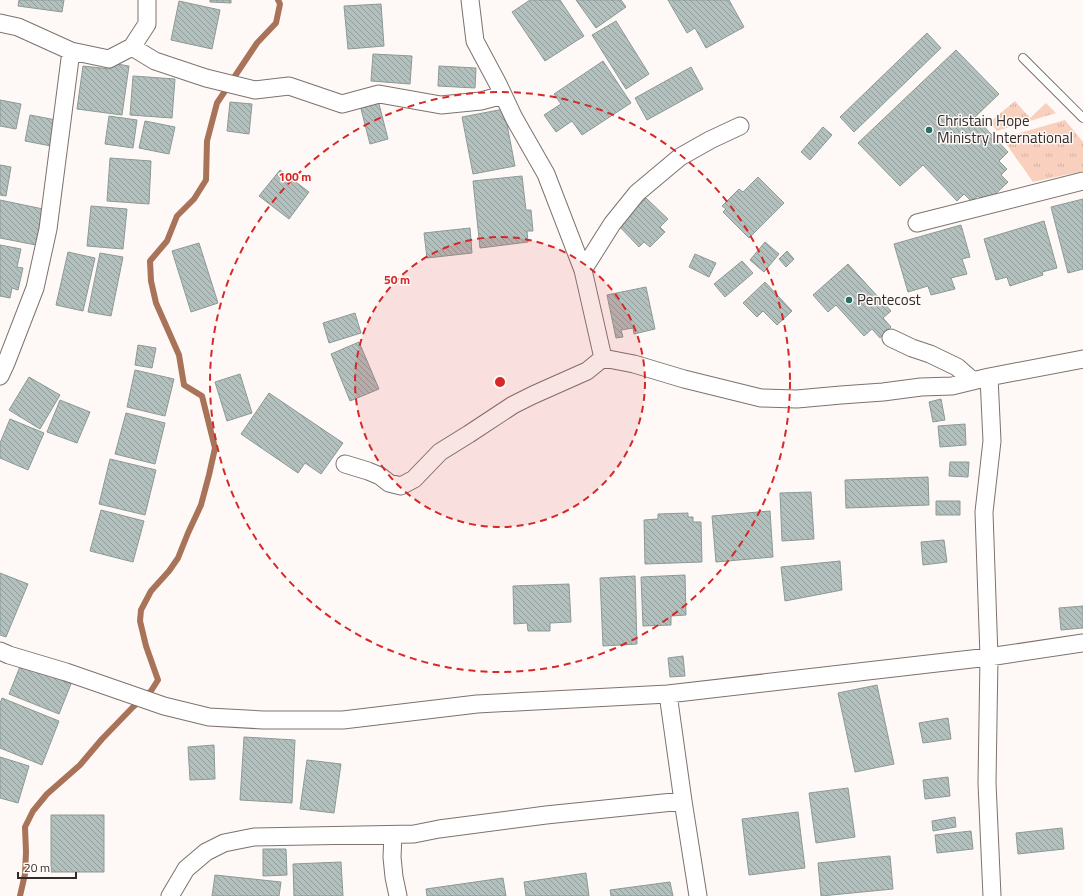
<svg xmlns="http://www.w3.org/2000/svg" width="1083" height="896" font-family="'Titillium Web',sans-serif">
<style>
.grass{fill:url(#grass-tufts)}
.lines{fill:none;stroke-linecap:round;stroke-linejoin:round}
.stream{stroke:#a87359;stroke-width:6}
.building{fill:url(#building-back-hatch);stroke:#8c9a97}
.lane-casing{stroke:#7d726d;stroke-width:10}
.street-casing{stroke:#7d726d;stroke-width:19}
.lane{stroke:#fff;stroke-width:8}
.street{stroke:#fff;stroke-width:17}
.ring{fill:none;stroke:#d62828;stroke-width:2;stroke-dasharray:7 5}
.poi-dot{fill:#276f65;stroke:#fef9f6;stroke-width:1.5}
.labels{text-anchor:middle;stroke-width:3;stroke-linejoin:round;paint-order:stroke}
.poi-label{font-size:15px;fill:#312c2a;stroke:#fef9f6;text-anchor:start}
.centre{fill:#d62828;stroke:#fef9f6;stroke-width:2}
.ring-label{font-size:12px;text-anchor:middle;font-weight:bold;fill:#d62828;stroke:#fef9f6;stroke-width:3;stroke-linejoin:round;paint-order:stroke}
</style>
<defs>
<pattern id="grass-tufts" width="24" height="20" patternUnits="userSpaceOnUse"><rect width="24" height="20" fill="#f8d0bd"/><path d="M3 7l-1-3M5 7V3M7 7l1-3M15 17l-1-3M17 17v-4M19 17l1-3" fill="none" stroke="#d5b3a3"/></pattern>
<pattern id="building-back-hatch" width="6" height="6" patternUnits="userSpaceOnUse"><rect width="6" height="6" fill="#b2c0be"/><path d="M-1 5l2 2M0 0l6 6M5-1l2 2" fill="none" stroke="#919c9b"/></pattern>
</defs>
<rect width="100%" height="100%" fill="#fef9f6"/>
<path class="grass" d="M1015,101L1030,118L1046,103L1056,113L997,131L990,122Z
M1065,120L1083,142V171L1033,182L1002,138Z"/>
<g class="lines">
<path class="stream" d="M20,896L25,874L26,852L25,827L33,811L47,794L80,765L102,739L133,707L151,691L158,680L146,646L140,621L141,610L151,591L169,571L178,558L188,533L201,505L209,475L215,448L202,396L184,385L179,355L156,303L151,281L150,261L167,241L177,216L194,199L206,180L207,141L217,103L257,43L276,23L280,4L278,0"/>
</g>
<path class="building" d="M19,0H64L62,12L18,6Z
M210,0H231V3L210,2Z
M530,0H560L584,36L545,61L512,12Z
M576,0H621L626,7L596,28Z
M668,0H729L744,27L706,48L695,28L687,33Z
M179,1L220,10L212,49L171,40Z
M381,4L384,46L348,49L344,6Z
M616,21L649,74L626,89L592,35Z
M927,33L941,48L854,132L840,117Z
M956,50L999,94L975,117L1008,152L999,161L1007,169L1001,175L1008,182L985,204L978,196L971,201L964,194L957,201L923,165L900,186L858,143Z
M373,54L412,56L410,84L371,81Z
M603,61L631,103L582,135L572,121L556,132L544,115L561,104L554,94Z
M111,63L129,66L122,115L77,109L83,66L110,69Z
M439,66L476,68L475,88L438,86Z
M691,67L703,89L647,120L635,98Z
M133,76L175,79L172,118L130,115Z
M0,100L21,104L16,129L0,126Z
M378,100L388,139L370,144L360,105Z
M230,102L252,104L249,134L227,131Z
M504,109L515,166L473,174L462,117Z
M30,115L56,120L51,146L25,141Z
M109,116L137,120L133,148L105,144Z
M145,121L175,127L169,154L139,148Z
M823,127L832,135L810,160L801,152Z
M110,158L151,161L149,204L107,201Z
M0,165L11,167L6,196L0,195Z
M280,170L309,192L289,219L259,196Z
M522,176L526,210H531L533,231H527L528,242L480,248L473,181Z
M758,177L784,203L749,238L723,212L726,209L722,206L739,189L743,192Z
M646,198L668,219L660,227L665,232L650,247L644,242L639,247L618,225Z
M1083,199V269L1068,273L1051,207Z
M0,200L43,209L36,245L0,238Z
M91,206L127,209L123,249L87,246Z
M1044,221L1057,268L1042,272L1043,275L1010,286L1007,277L996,280L984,239Z
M961,225L970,257L962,259L967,274L951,278L955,289L931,295L928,286L908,292L894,244Z
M470,228L472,253L427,258L424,233Z
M765,242L779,254L764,272L750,260Z
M199,243L218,303L191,312L172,251Z
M0,245L21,249L17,267L23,268L18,290L12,288L10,298L0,296Z
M787,251L794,259L786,267L779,259Z
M68,252L95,258L83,311L56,305Z
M100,253L123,257L111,316L88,312Z
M695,254L716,263L709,277L689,267Z
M742,261L753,273L725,297L714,284Z
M848,264L891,311L883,318L891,327L880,338L872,329L864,336L836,305L828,312L813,295Z
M765,282L792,311L777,325L763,311L757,317L743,303Z
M646,287L655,329L634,334L633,328L621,330L623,337L616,338L607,295Z
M355,313L361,333L329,343L323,323Z
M359,342L379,389L350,401L331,354Z
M138,345L156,348L152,368L135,365Z
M135,370L174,379L165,416L127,407Z
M240,374L252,413L227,421L215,382Z
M29,377L60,395L40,429L9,410Z
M269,393L343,443L321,474L305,463L298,473L241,434Z
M941,399L945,420L933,422L929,402Z
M60,400L90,412L77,443L47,432Z
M126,413L165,423L155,464L115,454Z
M10,419L44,433L28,470L0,458V443Z
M965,424L966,445L940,447L938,426Z
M110,459L156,470L145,515L99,504Z
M950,462H969L968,477L949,476Z
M928,477L929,505L846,508L845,480Z
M811,492L814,539L782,541L780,493Z
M936,501H960V515H936Z
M101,510L144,521L133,562L90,551Z
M770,511L773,557L716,562L712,516Z
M688,513V517H693V522H701L702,562L645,564L644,520L658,519V514Z
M944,540L947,562L923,565L921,542Z
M840,561L842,590L785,601L781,567Z
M0,573L28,584L6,637L0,635Z
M685,575L686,615L671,616V625L643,626L641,577Z
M635,576L637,644L603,646L600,578Z
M569,584L571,622L550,623V631H528L527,623L514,624L513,586Z
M1083,606V628L1061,630L1059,608Z
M683,656L685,676L670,677L668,658Z
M21,664L71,684L59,714L9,694Z
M877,685L894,764L855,772L838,693Z
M2,698L59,721L42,765L0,748V703Z
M948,718L951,739L923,743L919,723Z
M244,737L295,740L292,803L240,800Z
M214,745L215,779L190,780L188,747Z
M0,757L29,766L18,803L0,798Z
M307,760L341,764L334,813L300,809Z
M948,777L950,796L925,799L923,780Z
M848,788L855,837L816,843L809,793Z
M798,812L805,868L749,875L742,819Z
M51,815H104V872H51Z
M955,817L956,827L933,831L932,821Z
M1062,828L1064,849L1018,854L1016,833Z
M971,831L973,849L937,853L935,835Z
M263,849H286L287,875L263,876Z
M890,856L893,889L821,896L818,863Z
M341,862L343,896H294L293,864Z
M586,873L589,896H526L524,882Z
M215,875L281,882L279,896H212Z
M503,878L506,896H427L426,889Z
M670,882L673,896H611L610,890Z"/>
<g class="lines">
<defs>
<path id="lane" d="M1023,58L1083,118"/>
<path id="street" d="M470,0L475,41L498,84L514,118L546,174L583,270L603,358L634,364L684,379L761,398L797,399L841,395L883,392L921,387L952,386L989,377L1083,359
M0,23L18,27L71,51L109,59L132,47L147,24V0
M132,47L155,61L206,78L255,90L289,86L342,104L379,94L441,105L481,101L503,95
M917,223L1083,181
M583,270L612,224L637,193L680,157L710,140L740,126
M891,338L912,348L930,354L957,367L973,381
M0,376L6,363L35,288L48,229L71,51
M989,377L992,441L984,512L989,657L987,783L992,896
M345,464L368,471L380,476L389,483L401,486L414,479L440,452L469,434L513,405L533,395L587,371L603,358
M0,651L9,655L66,672L164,706L209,717L263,720H343L477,704L668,694L989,657L1083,643
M668,694L683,801L698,896
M393,835L392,857L394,877L398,896
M170,896L186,869L206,852L224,843L254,837L414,834L439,829L546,815L683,801"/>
</defs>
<use href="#lane" class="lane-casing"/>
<use href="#street" class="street-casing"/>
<use href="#lane" class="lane"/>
<use href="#street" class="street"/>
</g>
<circle cx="500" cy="382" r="145" fill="#d62828" fill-opacity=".12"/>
<g class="ring">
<circle cx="500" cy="382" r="145"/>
<circle cx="500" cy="382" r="290"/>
</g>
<g class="poi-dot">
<circle cx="929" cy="130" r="4"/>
<circle cx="849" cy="300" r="4"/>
</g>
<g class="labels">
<g class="poi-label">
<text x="937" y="126">Christain Hope<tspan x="937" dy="17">Ministry International</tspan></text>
<text x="857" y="305">Pentecost</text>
</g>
</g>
<circle cx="500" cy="382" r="6" class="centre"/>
<g class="ring-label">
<text x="295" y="181">100 m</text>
<text x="397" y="284">50 m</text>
</g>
<path d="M18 872v6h58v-6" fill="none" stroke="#312c2a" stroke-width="2"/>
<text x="24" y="872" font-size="12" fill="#312c2a" stroke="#fef9f6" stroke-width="3" paint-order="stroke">20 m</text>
</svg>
